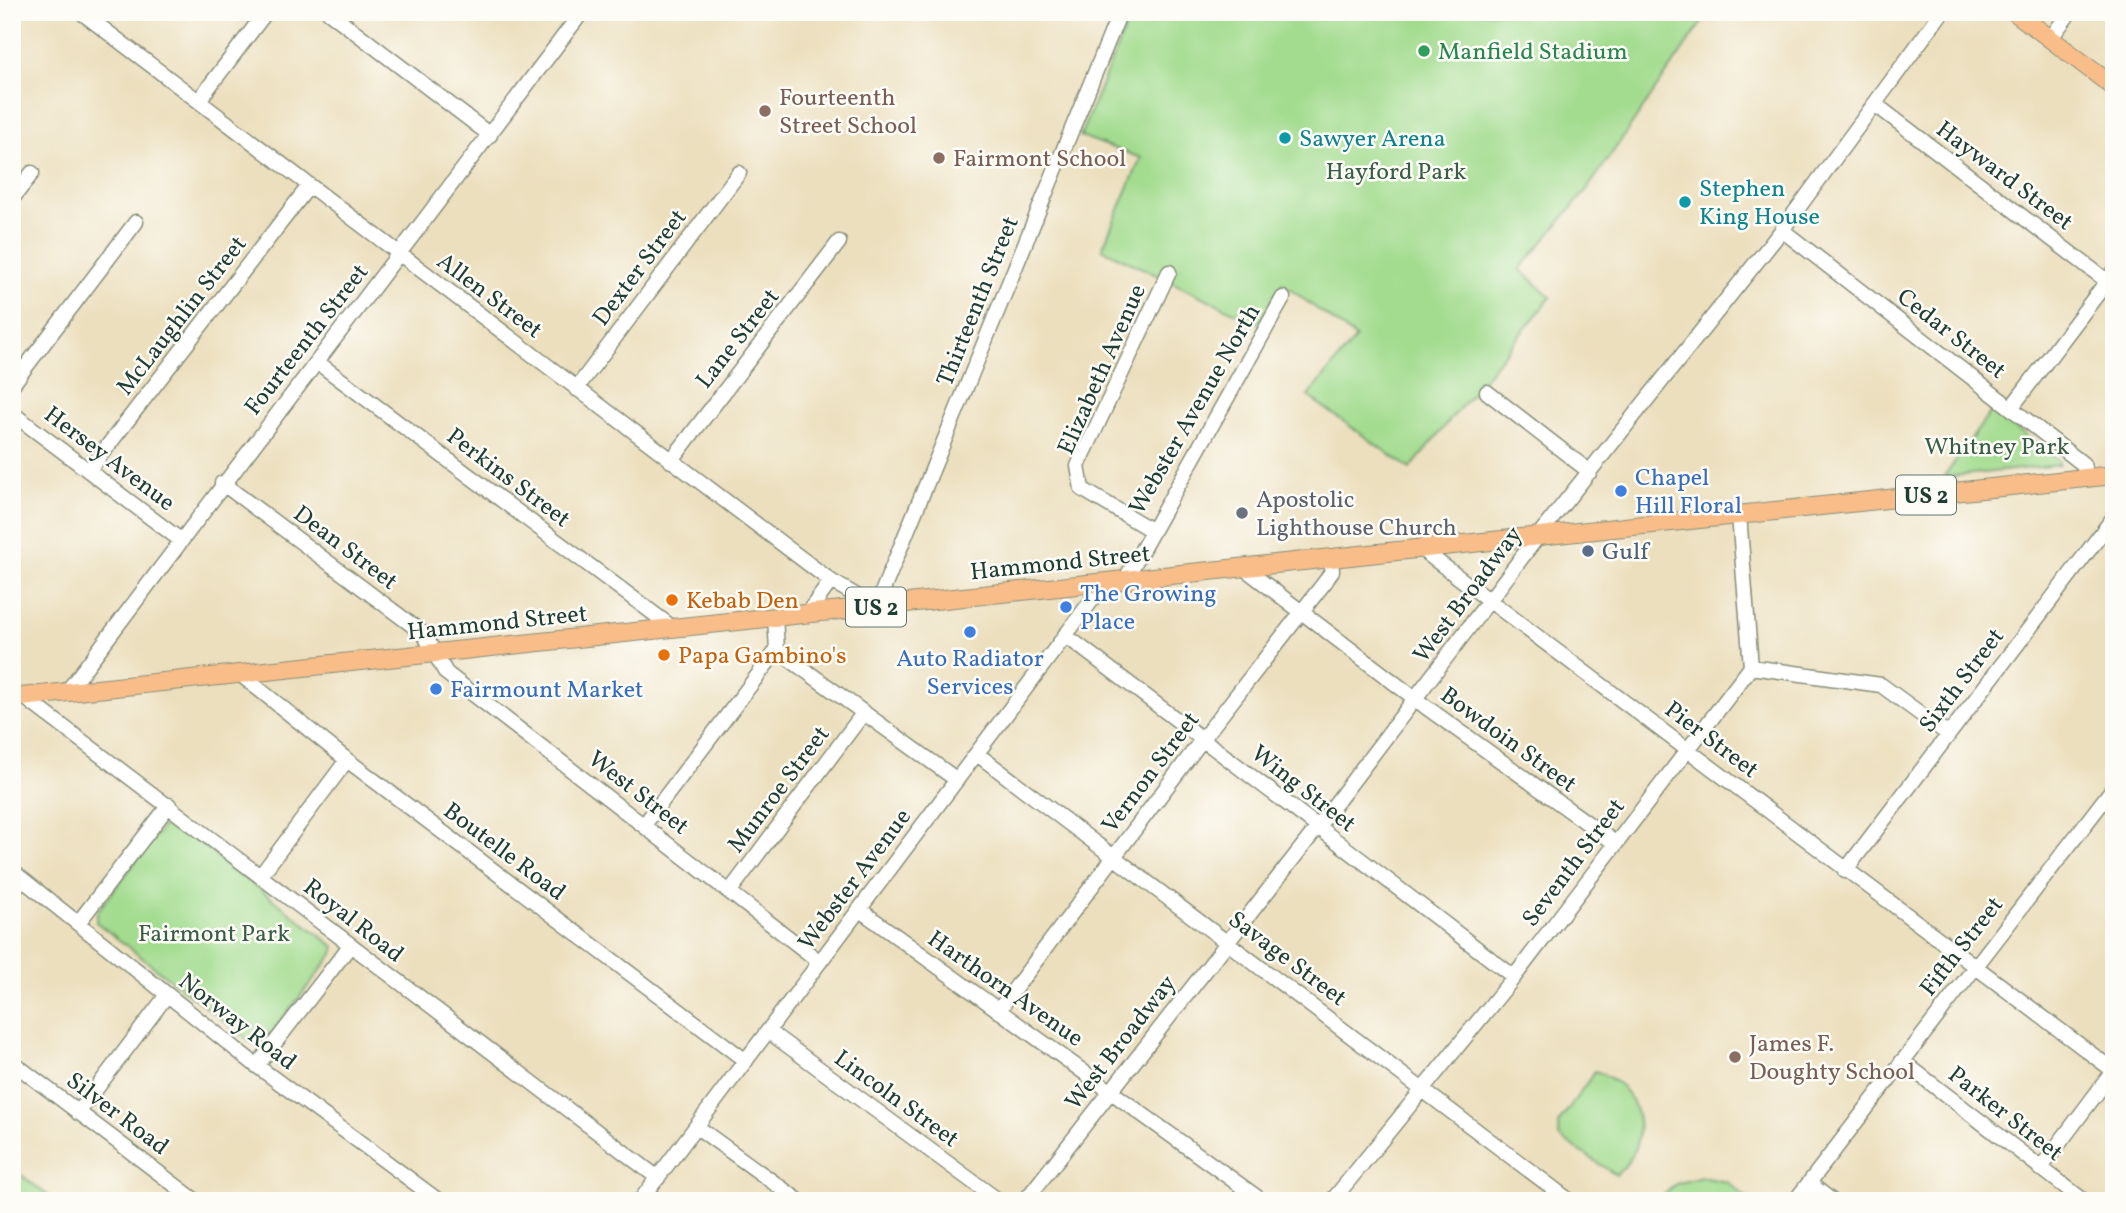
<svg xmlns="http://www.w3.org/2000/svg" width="2126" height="1213" font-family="Vollkorn,serif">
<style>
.green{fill:#a3dc8f;stroke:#618c62;stroke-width:2}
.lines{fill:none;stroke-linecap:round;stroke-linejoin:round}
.minor-casing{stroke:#868e79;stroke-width:17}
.major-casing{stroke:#868e79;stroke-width:20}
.minor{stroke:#fff;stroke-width:14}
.major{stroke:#f8bd89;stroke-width:18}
.leisure-dot{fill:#2e9e5b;stroke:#fdfcf7;stroke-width:2.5}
.education-dot{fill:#8d6e63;stroke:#fdfcf7;stroke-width:2.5}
.culture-dot{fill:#0f9aa8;stroke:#fdfcf7;stroke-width:2.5}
.shop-dot{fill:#3f7fe0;stroke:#fdfcf7;stroke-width:2.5}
.worship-dot{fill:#6b7280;stroke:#fdfcf7;stroke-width:2.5}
.service-dot{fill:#5c6f8a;stroke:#fdfcf7;stroke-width:2.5}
.food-dot{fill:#e8710a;stroke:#fdfcf7;stroke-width:2.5}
.labels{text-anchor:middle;stroke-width:5;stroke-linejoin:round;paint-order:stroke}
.shield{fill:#fdfcf7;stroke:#62766e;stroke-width:2}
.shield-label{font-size:23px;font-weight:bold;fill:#1f3d34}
.leisure-label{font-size:24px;fill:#27864d;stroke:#fdfcf7;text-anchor:start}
.education-label{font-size:24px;fill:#785e54;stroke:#fdfcf7;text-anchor:start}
.culture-label{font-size:24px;fill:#0d838f;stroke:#fdfcf7;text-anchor:start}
.park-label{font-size:24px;fill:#395d46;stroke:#fdfcf7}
.street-label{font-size:24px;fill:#1f3d34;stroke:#fdfcf7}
.shop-label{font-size:24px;fill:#366cbe;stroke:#fdfcf7;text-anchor:start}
.worship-label{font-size:24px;fill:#5b616d;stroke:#fdfcf7;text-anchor:start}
.service-label{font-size:24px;fill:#4e5e75;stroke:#fdfcf7;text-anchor:start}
.food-label{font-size:24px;fill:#c56008;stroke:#fdfcf7;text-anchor:start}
</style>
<rect width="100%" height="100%" fill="#fdfcf7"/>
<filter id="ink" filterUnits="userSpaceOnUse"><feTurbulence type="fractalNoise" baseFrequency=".0143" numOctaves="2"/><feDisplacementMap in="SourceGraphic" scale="14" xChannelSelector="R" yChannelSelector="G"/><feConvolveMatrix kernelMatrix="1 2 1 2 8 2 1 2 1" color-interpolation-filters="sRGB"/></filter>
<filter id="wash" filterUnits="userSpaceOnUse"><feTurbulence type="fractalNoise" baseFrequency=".00686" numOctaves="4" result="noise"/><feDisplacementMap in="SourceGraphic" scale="28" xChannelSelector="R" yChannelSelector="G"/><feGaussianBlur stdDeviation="1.57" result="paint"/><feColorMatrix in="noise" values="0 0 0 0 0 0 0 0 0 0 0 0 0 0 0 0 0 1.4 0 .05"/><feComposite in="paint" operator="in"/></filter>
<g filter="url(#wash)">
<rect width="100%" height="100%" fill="#ecdfbe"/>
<path class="green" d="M1132,12H1709L1586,191L1520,269L1551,297L1410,469L1308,396L1356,338L1282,283L1259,324L1102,249L1141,158L1080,136Z
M1992,410L2059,461V465L1944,477Z
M172,822L335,947L333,954L263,1044L252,1043L96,922L97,912L164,825Z
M1595,1071C1642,1086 1654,1142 1616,1175L1559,1137L1558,1124Z
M12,1168L55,1201H12Z
M1701,1177L1727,1182L1751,1201H1657L1676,1184Z"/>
</g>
<g filter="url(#ink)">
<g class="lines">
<defs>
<path id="minor" d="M81,12L831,581L876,607L1120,12
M329,12L490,135
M2050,39L2070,12
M199,100L266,12
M1876,105L2107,281
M12,199L32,173
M1782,230L2083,464L2087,478
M317,362L673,628
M12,385L136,222
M576,389L739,173
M1487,392L1590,472
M2011,408L2114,272
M12,413L179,539
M671,461L839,242
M89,470L309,186
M222,483L424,634L446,673L820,962
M1151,530L1082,489L1078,466L1169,272
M1421,549L2114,1071
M1244,568L1426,707L1615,843
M1125,580L1283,298
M807,614L831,581
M775,617L777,650L957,780
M1065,635C1215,749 1365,862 1514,977
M1751,667L1881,685L1948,734
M240,674L347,760L746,1061
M66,693L582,12
M24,697L658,1178
M977,754L1570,1201
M644,825L777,650
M12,871L257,1066L439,1201
M1845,871L2114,517
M261,875L347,760
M730,891L862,715
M860,910L1262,1201
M78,923L169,805
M998,1011L1211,728L1325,582L1332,571L1331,559
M768,1031L999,1201
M1902,1061L2084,1201
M12,1062L196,1201
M257,1066L349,947
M78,1113L167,995
M697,1127L799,1201
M2040,1169L2114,1070
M1809,1183L1832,1201
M640,1201L1095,596L1100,583
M1025,1201L1317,828L1538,536L1782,230L1942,12
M1332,1201L1514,977L1751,667L1739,515
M1795,1201L2114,787"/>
<path id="major" d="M2015,12L2114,87
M12,698L2114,475"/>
</defs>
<use href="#minor" class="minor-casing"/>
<use href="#major" class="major-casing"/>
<use href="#minor" class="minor"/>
<use href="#major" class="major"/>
</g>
</g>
<circle class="leisure-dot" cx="1424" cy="51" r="7"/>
<g class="education-dot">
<circle cx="765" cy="111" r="7"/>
<circle cx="939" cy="158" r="7"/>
<circle cx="1735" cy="1057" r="7"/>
</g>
<g class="culture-dot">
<circle cx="1285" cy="138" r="7"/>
<circle cx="1685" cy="202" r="7"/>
</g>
<g class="shop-dot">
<circle cx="1621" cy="491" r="7"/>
<circle cx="1066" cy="607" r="7"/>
<circle cx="970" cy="632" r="7"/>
<circle cx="436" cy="689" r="7"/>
</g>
<circle class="worship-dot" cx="1242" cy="513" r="7"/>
<circle class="service-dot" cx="1588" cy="551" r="7"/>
<g class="food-dot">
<circle cx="672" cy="600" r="7"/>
<circle cx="664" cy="655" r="7"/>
</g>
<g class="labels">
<g class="shield">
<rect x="1896" y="475.5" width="60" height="39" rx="5"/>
<rect x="846" y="587.5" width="60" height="39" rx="5"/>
</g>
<g class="shield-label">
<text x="1926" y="503">US 2</text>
<text x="876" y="615">US 2</text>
</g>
<g class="leisure-label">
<text x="1438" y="59">Manfield Stadium</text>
</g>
<g class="education-label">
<text x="779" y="105">Fourteenth<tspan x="779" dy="28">Street School</tspan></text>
<text x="953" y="166">Fairmont School</text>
<text x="1749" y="1051">James F.<tspan x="1749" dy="28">Doughty School</tspan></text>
</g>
<g class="culture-label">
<text x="1299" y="146">Sawyer Arena</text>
<text x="1699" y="196">Stephen<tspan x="1699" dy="28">King House</tspan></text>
</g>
<g class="park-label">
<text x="1396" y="179">Hayford Park</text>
<text x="1997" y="454">Whitney Park</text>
<text x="214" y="941">Fairmont Park</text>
</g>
<g class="street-label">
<text transform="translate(2005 175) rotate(37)" y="8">Hayward Street</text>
<text transform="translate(639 267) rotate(-53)" y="8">Dexter Street</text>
<text transform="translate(490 295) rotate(37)" y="8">Allen Street</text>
<text transform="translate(977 301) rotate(-68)" y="8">Thirteenth Street</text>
<text transform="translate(181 315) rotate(-52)" y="8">McLaughlin Street</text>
<text transform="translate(1952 333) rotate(38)" y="8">Cedar Street</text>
<text transform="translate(737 338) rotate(-52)" y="8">Lane Street</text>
<text transform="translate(306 339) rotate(-52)" y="8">Fourteenth Street</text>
<text transform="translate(1101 369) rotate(-66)" y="8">Elizabeth Avenue</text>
<text transform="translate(1194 409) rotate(-60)" y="8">Webster Avenue North</text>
<text transform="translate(110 458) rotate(37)" y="8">Hersey Avenue</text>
<text transform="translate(509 477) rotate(37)" y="8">Perkins Street</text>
<text transform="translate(346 547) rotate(37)" y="8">Dean Street</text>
<text transform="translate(1060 562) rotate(-6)" y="8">Hammond Street</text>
<text transform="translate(1467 594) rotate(-53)" y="8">West Broadway</text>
<text transform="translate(497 622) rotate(-6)" y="8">Hammond Street</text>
<text transform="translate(1961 680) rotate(-53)" y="8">Sixth Street</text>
<text transform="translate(1509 739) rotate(36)" y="8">Bowdoin Street</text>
<text transform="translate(1712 739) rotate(37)" y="8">Pier Street</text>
<text transform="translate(1150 772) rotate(-53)" y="8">Vernon Street</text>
<text transform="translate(1304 788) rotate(38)" y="8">Wing Street</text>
<text transform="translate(778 789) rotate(-53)" y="8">Munroe Street</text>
<text transform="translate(639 792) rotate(38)" y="8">West Street</text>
<text transform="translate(505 851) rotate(37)" y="8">Boutelle Road</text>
<text transform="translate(1573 862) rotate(-53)" y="8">Seventh Street</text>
<text transform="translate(854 879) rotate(-53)" y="8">Webster Avenue</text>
<text transform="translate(354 920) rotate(38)" y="8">Royal Road</text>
<text transform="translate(1961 946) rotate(-52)" y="8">Fifth Street</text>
<text transform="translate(1288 958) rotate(37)" y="8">Savage Street</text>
<text transform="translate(1006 988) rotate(35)" y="8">Harthorn Avenue</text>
<text transform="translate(238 1021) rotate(38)" y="8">Norway Road</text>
<text transform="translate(1120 1042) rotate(-52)" y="8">West Broadway</text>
<text transform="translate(897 1098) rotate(36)" y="8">Lincoln Street</text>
<text transform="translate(118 1113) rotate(37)" y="8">Silver Road</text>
<text transform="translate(2006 1113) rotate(38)" y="8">Parker Street</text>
</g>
<g class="shop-label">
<text x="1635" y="485">Chapel<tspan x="1635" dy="28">Hill Floral</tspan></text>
<text x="1080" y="601">The Growing<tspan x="1080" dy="28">Place</tspan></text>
<text x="970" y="666" text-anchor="middle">Auto Radiator<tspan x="970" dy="28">Services</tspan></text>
<text x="450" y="697">Fairmount Market</text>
</g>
<g class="worship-label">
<text x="1256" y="507">Apostolic<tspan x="1256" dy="28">Lighthouse Church</tspan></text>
</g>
<g class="service-label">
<text x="1602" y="559">Gulf</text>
</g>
<g class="food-label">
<text x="686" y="608">Kebab Den</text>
<text x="678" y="663">Papa Gambino's</text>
</g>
</g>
<rect width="2126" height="1213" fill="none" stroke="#fdfcf7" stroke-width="42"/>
</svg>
